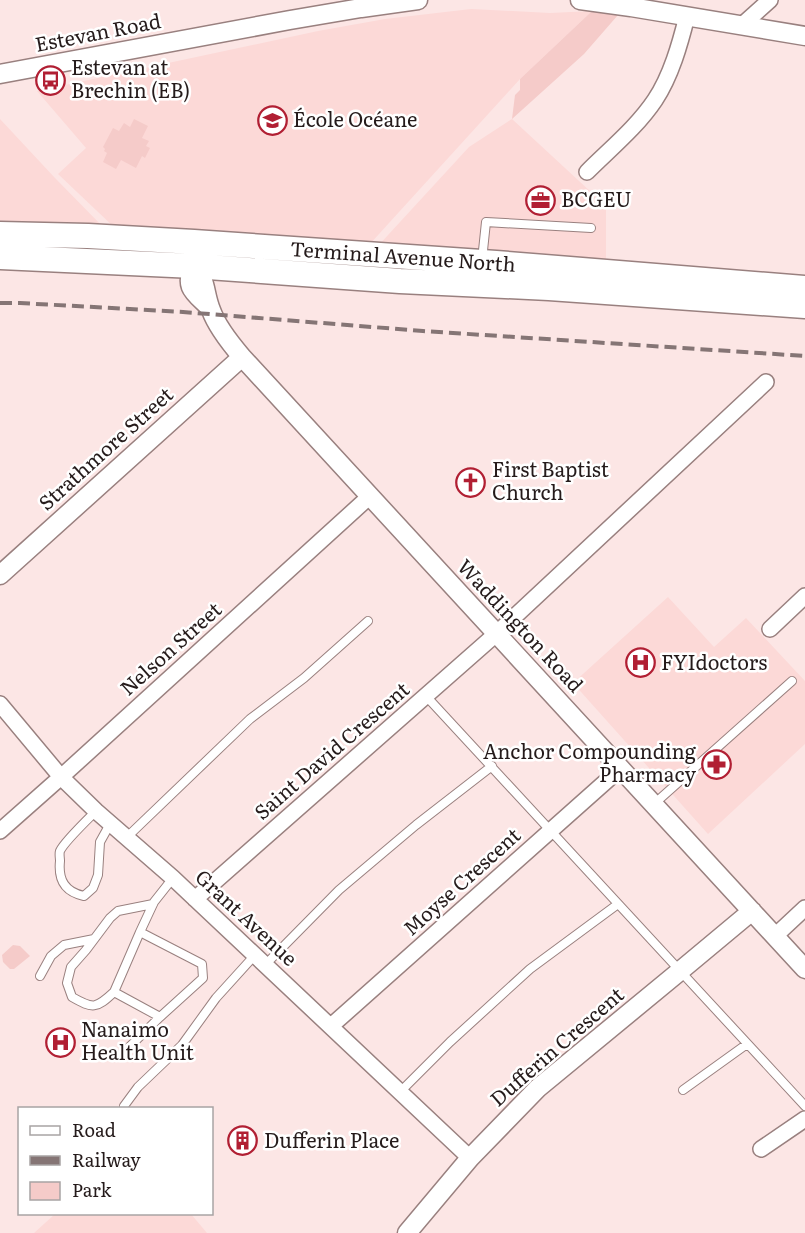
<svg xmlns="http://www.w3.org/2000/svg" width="805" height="1233" font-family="Literata,serif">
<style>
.built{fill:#fcd9d7}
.green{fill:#f5cbc9}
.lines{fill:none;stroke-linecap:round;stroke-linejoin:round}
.service-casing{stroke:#99807f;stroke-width:10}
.minor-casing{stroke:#99807f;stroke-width:18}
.tertiary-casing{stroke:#99807f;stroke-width:21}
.primary-casing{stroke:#99807f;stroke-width:27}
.service{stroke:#fff;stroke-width:8}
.minor{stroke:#fff;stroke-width:15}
.tertiary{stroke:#fff;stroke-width:18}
.primary{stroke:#fff;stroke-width:24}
.rail{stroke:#857575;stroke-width:4;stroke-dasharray:12 6;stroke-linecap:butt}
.labels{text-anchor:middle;stroke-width:5;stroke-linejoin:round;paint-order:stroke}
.street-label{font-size:20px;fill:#251b1b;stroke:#fff}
.poi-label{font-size:20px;fill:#251b1b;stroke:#fff;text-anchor:start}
</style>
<rect width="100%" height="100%" fill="#fce6e5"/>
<path class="built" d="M471,9L550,13L592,11L520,79L369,245L116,229L58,174L86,148L37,91L318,31L385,19Z
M0,119L55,178L107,231H0Z
M512,119L592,193L606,210V264L377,247L469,147Z
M668,597L714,647L746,618L805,681V744L708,834L573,683Z
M55,1214H191L207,1233H34Z"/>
<path class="green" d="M592,11L618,15L584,54L512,119L515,95L520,90V79Z
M134,119L148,126L142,138L149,141L146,146L150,148L145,158L142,156L136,168L121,160L116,169L103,162L107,153L104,151L105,149L103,147L113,128L119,131L124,123L130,127Z
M13,945L20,946L30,956L14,969H10L3,962L2,955Z"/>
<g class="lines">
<defs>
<path id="service" d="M482,260L486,222L591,228
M426,696L805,1106
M654,804L792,681
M96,811C88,819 64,842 60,851C59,854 60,858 60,861C58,880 65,892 84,896L93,888L98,875L100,842L110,824
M126,838L250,719L304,678L368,621
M140,932L114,992L160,1017L203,978L202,964L140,932L154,902L173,878
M265,965L339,890L416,825L492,766
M40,976L51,956L64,945L94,939
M114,992C96,1009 93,1009 72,997L67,983L71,967L86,950L110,918L118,911L153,904
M121,1055L160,1017
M683,1090L747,1044
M400,1092L450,1042L530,969L618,904
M124,1106L138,1087L182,1045L216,998L255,955"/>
<path id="minor" d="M741,26L770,0
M587,172C610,149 637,127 655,100C671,76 680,44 687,16
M770,629L805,596
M0,704L61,777L96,811L173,878L470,1158
M0,831L61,777L370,496
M195,899L496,634L766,382
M775,936L805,908
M331,1026L621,768
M761,1149L805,1119"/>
<path id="tertiary" d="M580,0L631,7L805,36
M0,74L290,20L361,8L418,0
M210,308C195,293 183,288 194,266C207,280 204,293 211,310C217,327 230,343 242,357L805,969
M0,575L242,357
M407,1233L470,1158L538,1088L680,971L752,911"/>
<path id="primary" d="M0,234L88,236L194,242L496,263L805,288
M0,257L194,266L400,281L549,288L805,306"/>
</defs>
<use href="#service" class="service-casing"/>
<use href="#minor" class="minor-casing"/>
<use href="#tertiary" class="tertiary-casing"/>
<use href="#primary" class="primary-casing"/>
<use href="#service" class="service"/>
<use href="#minor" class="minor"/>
<use href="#tertiary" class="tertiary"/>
<use href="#primary" class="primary"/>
<path class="rail" d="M0,303H20L183,312L423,331L805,356"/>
</g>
<defs>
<symbol id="bus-ring" viewBox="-11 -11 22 22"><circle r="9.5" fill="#fff" stroke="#b11f33" stroke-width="1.5"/><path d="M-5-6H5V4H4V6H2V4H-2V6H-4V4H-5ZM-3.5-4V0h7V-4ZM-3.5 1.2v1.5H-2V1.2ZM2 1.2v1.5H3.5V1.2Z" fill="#b11f33"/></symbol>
<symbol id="school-ring" viewBox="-11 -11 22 22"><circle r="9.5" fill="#fff" stroke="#b11f33" stroke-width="1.5"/><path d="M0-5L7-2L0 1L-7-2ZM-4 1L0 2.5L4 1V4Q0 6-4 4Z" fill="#b11f33"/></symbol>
<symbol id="office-ring" viewBox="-11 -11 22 22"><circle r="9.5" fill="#fff" stroke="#b11f33" stroke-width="1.5"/><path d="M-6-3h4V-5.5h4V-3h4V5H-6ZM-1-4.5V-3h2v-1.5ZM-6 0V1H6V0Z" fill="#b11f33"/></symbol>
<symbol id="church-ring" viewBox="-11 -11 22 22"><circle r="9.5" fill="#fff" stroke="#b11f33" stroke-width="1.5"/><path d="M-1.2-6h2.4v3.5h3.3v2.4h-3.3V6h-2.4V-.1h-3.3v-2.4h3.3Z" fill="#b11f33"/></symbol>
<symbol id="hospital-ring" viewBox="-11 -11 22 22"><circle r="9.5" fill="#fff" stroke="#b11f33" stroke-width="1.5"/><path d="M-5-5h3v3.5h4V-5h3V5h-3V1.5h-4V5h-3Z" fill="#b11f33"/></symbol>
<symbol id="pharmacy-ring" viewBox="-11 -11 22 22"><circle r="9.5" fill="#fff" stroke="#b11f33" stroke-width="1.5"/><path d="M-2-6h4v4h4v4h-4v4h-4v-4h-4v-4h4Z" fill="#b11f33"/></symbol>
<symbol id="building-ring" viewBox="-11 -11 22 22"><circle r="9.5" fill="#fff" stroke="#b11f33" stroke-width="1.5"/><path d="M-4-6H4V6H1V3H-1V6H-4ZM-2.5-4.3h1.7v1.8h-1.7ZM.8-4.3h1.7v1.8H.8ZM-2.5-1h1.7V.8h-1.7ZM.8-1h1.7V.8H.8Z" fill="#b11f33"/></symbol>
</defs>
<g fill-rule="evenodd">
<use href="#bus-ring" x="34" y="64" width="33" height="33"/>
<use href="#school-ring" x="256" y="104" width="33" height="33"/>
<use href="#office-ring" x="524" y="184" width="33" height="33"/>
<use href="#church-ring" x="454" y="466" width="33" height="33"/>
<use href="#hospital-ring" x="624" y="646" width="33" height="33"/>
<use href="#pharmacy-ring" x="700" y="748" width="33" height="33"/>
<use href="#hospital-ring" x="44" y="1026" width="33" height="33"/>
<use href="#building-ring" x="226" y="1124" width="33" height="33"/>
</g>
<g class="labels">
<g class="street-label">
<text transform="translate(98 33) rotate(-11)" y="7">Estevan Road</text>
<text transform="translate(403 257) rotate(4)" y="7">Terminal Avenue North</text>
<text transform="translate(106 449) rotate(-42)" y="7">Strathmore Street</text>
<text transform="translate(520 626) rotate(47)" y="7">Waddington Road</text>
<text transform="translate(171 649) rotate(-42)" y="7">Nelson Street</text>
<text transform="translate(332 751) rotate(-41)" y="7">Saint David Crescent</text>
<text transform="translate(462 882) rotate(-42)" y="7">Moyse Crescent</text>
<text transform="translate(246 918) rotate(43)" y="7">Grant Avenue</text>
<text transform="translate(557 1047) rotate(-41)" y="7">Dufferin Crescent</text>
</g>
<g class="poi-label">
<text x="71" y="75">Estevan at<tspan x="71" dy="23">Brechin (EB)</tspan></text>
<text x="293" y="127">École Océane</text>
<text x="561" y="207">BCGEU</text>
<text x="492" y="477">First Baptist<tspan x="492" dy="23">Church</tspan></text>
<text x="661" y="670">FYIdoctors</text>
<text x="696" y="759" text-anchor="end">Anchor Compounding<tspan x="696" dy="23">Pharmacy</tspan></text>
<text x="81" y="1037">Nanaimo<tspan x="81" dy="23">Health Unit</tspan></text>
<text x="264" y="1148">Dufferin Place</text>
</g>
</g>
<rect x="18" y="1107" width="195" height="108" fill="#ffffff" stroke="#a8a4a4" stroke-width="1.5"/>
<rect x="30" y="1126" width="30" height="9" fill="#ffffff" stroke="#a8a4a4" stroke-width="1.5"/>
<text x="72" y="1137" font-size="18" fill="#251b1b">Road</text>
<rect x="30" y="1156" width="30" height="9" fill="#857575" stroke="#a8a4a4" stroke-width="1.5"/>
<text x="72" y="1167" font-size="18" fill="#251b1b">Railway</text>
<rect x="30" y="1182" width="30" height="18" fill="#f5cbc9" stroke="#a8a4a4" stroke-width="1.5"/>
<text x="72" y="1197" font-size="18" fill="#251b1b">Park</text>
</svg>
